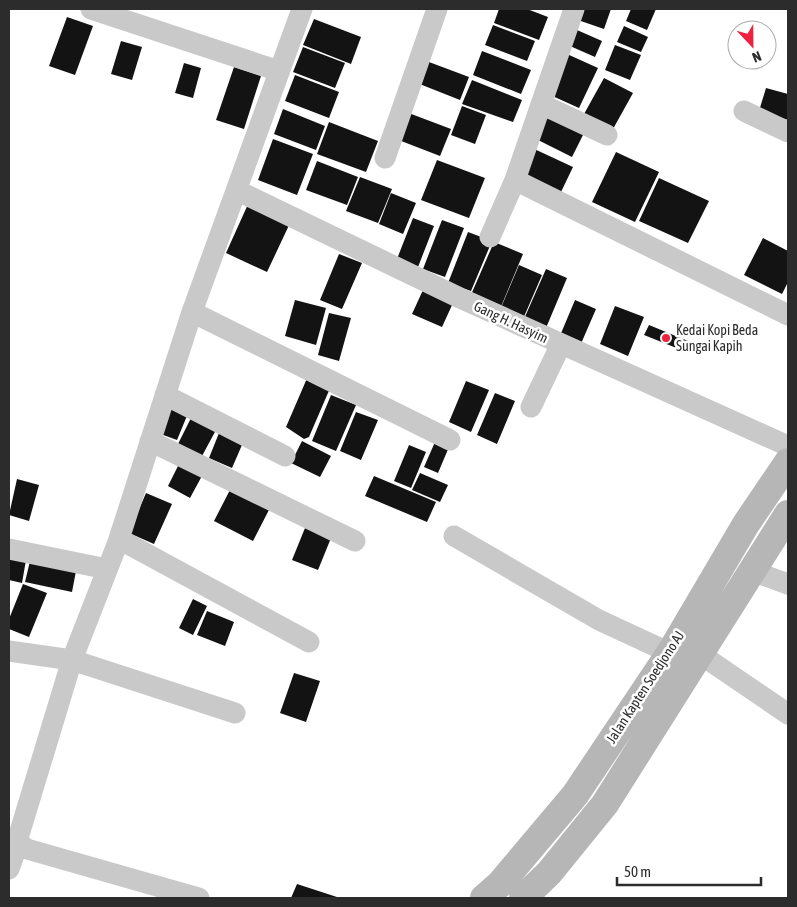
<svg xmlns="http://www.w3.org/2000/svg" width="797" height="907" font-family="'Asap Condensed',sans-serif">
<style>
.building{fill:#131313}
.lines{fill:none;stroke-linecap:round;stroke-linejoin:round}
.minor{stroke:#c9c9c9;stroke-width:21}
.secondary{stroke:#b6b6b6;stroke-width:28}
.poi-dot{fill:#ee223f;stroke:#fff;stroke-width:2}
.labels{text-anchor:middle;stroke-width:5;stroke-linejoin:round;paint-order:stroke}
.street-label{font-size:14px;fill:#2c2c2c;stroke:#fff}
.poi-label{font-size:14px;fill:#2c2c2c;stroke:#fff;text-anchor:start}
</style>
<rect width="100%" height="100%" fill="#fff"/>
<path class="building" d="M499,9H527L548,17L539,40L494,23Z
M579,9H611L604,29L575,19Z
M631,9H656L647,30L626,21Z
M67,17L93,26L75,75L49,66Z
M314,19L361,37L351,64L303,45Z
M493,25L535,41L527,61L485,45Z
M624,26L648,37L641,52L617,42Z
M577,30L602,41L595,57L570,46Z
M121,41L142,47L132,80L111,74Z
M615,45L641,55L630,80L605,70Z
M303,47L345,63L335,88L293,72Z
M482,51L531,70L521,94L473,75Z
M567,54L598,68L579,108L548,94Z
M421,59L469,77L460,100L412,81Z
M184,63L201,68L193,98L175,93Z
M234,67L261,76L244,129L216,120Z
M295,75L339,92L329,118L285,101Z
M604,78L633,93L613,129L584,114Z
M472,80L522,100L513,122L462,104Z
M766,88L788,94V120L759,111Z
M462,106L486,115L475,144L451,135Z
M283,109L325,126L316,150L274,134Z
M406,112L451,129L440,156L396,139Z
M545,112L585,131L572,157L532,137Z
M329,122L378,141L366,172L317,154Z
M273,139L313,154L297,195L258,180Z
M530,147L573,167L561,192L518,172Z
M616,152L659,172L635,222L592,202Z
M437,160L485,178L469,218L421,200Z
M317,161L358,177L347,205L306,190Z
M360,177L392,189L378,223L346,211Z
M659,178L709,201L688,243L639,221Z
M391,193L416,203L403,234L379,224Z
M249,202L291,221L267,272L226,253Z
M413,218L434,226L418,267L397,259Z
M442,220L464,228L445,277L423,269Z
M468,232L492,241L471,291L448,283Z
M763,238L788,251V282L782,294L744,275Z
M494,242L523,254L500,309L470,297Z
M339,254L362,263L342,309L320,300Z
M519,265L542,275L523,319L500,310Z
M546,269L567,278L546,328L524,319Z
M423,290L453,303L442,327L412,314Z
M295,300L326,308L316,345L285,336Z
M575,300L596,309L580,346L559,338Z
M615,306L644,317L628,356L600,344Z
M329,313L351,318L339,361L318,355Z
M649,325L688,341L684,351L644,335Z
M308,376L331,386L309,437L304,439L286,427Z
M466,381L489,390L471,432L449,422Z
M495,393L515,401L497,444L477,435Z
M331,395L356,405L336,451L312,441Z
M167,403L189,411L177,440L155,432Z
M356,412L378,420L361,460L340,451Z
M191,418L216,430L202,456L178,444Z
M221,428L245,438L232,468L209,458Z
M302,441L331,456L320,477L291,463Z
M435,442L449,447L438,473L424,467Z
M409,445L426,452L411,488L394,481Z
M180,462L203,474L190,498L168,486Z
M420,473L448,485L440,502L412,490Z
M374,476L436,502L427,522L365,496Z
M17,479L39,485L29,521L9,515Z
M232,486L271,506L253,541L214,521Z
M146,493L172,504L154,544L129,533Z
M305,528L331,538L318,570L292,560Z
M10,558L26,560L22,583L9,580Z
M30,561L76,571L72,592L25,582Z
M23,584L47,593L29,637L9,629V619Z
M193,599L207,606L193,635L179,628Z
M207,611L234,622L225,646L197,635Z
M294,673L320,681L306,722L280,713Z
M297,884L340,898H291Z"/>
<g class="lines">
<path class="minor" d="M91,9L279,71
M574,9L515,180L788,315
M541,104L607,135
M744,111L788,132
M385,158L437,9
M238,191L460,298L788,446
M490,237L515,180
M192,312L450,440
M165,395L285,456
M531,407L561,344
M150,441L355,541
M454,536L599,620L670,653
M119,539L309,642
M9,549L107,569
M752,571L788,584
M9,651L72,660L235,713
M700,654L788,714
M9,869L19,841
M199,898L27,849L20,844L18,838L72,660L118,542L192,312L302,9"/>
<path class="secondary" d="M484,898L500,884L575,795L670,653L746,524L788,462
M523,898L549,873L605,804L788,514"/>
</g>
<circle class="poi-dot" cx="666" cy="338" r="5"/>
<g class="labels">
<g class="street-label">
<text transform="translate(511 322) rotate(25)" y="5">Gang H. Hasyim</text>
<text transform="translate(645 687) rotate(-57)" y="5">Jalan Kapten Soedjono AJ</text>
</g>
<g class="poi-label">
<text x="676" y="335">Kedai Kopi Beda<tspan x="676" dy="16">Sungai Kapih</tspan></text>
</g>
</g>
<rect width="797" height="907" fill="none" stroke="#2c2c2c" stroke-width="20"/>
<g transform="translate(752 45) rotate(158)"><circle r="24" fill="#ffffff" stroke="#ababab"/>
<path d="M0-4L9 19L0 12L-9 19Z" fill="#ee223f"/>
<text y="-8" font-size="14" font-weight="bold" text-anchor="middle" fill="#2c2c2c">N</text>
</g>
<path d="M617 877v8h144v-8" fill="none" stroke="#2c2c2c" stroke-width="2.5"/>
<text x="624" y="877" font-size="15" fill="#2c2c2c" stroke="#ffffff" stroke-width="4" paint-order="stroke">50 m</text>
</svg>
